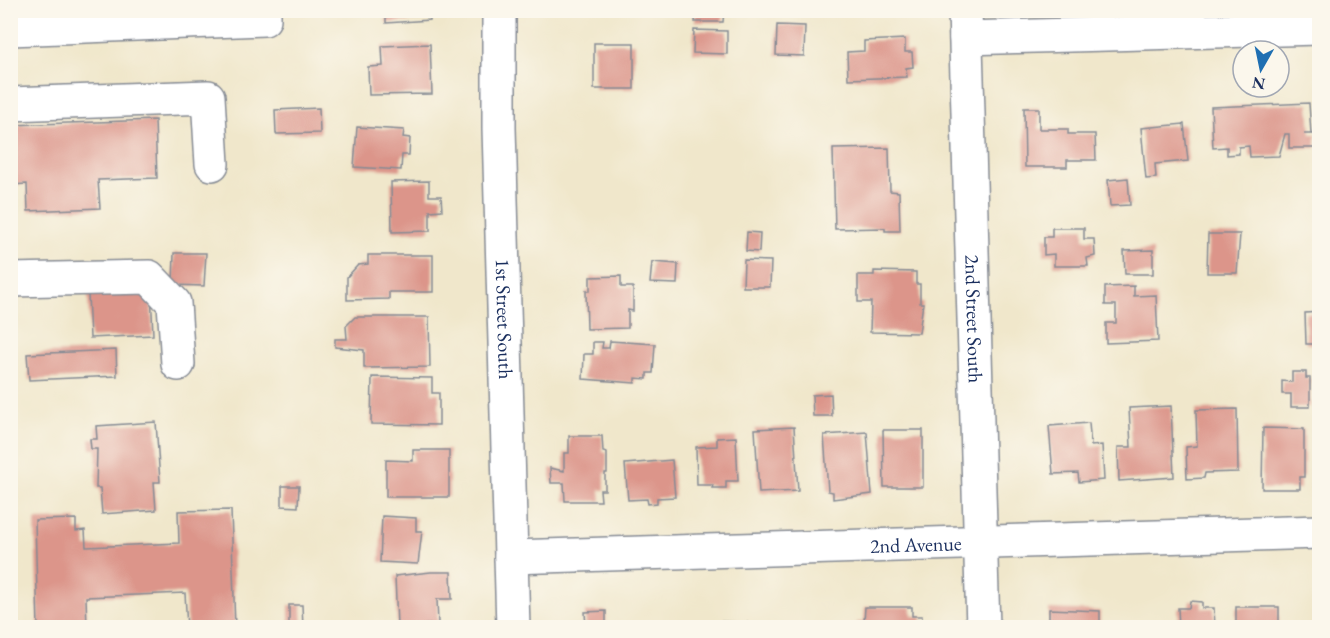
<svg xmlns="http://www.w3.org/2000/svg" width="1330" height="638" font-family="'EB Garamond',serif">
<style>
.building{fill:#dc958a}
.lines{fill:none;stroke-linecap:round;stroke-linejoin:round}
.minor-casing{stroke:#868b94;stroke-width:36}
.minor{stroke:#fff;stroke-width:33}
.labels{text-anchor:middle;stroke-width:4.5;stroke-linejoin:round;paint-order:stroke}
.street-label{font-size:20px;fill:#1b2f5e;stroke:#fbf7ec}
</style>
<rect width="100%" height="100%" fill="#fbf7ec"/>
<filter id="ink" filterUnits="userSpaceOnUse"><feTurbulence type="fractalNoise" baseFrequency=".0167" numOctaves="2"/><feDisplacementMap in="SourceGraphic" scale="12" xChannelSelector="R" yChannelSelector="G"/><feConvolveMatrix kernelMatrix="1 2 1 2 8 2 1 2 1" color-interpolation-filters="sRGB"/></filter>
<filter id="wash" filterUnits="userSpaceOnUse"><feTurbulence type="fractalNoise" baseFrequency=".008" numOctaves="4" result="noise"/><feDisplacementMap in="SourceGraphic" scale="24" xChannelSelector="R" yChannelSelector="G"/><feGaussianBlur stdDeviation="1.35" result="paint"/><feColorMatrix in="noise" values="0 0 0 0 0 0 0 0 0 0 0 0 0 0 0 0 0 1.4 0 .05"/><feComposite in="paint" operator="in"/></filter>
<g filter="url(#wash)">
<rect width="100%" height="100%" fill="#f0e7cb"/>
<g id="blocks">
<path class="building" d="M386,10H430V20L386,23Z
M696,10H724L723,22H695Z
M777,25L805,26L804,56L776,55Z
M694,30L727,31V54L693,53Z
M905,39V52H912L913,67L906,68L907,77L848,79L847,52L864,51V41Z
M594,43H634V89H594Z
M430,44L432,94L369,95L368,67L383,66L382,46Z
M1309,103L1311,134H1304H1316V148H1289V134H1285L1279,156L1250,157L1249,146L1239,147V154L1227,155V147L1213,148L1211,107Z
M319,108L320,133L276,134L275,110Z
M1024,108H1039V129H1068V134H1095L1096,160H1067V167H1025Z
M155,120L157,178L98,180L100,208L28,211L27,184L10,185V125Z
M1184,124L1188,161L1155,164L1156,178L1146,179L1141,128Z
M357,127L404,130L403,137L410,138L409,155H402L401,170L354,167Z
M889,148L890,191L899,192L900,231H885V228L835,229L833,149Z
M1128,178L1130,205L1110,206L1108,180Z
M429,181V196H441L442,210L430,211V231L392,232L391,182Z
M1052,228H1084V239H1094L1095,256L1087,258L1088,266H1054V254L1044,255V237H1052Z
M747,232L760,233L759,252L746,251Z
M1208,234H1240L1237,273H1207Z
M1153,250V274H1125L1124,251Z
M174,253H206L204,286L173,285Z
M368,255H433V292H389V299L347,300V277L358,265L368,264Z
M744,260L771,261L770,287H743Z
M652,262L678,264L677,284L650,283Z
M874,271L916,272V284H920V303H923L919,333L870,332L871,302H858V275H874Z
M621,276V287H633V311L628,310V328L587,329L586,291H590V277Z
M1134,286V296L1156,295L1158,341L1106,343V323H1116V305H1105V287Z
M151,291L153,335L90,338L88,294Z
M1320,312V344H1306L1305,313Z
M355,317H429L430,367L364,368V350L335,347V339H347L346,326Z
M610,341L655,344L653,373H647V379L635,378V383L583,379L584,354H593V342H603L602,348H609Z
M116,350L117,376L29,380L27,354Z
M1292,372H1306V378H1310V407H1291V394H1282V381L1292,382Z
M372,377L432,378V393H439V425L371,424Z
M831,394L832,416H813L812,395Z
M1171,406L1174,477L1119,481L1118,447H1131L1129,408Z
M1237,409L1238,472L1205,473L1204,478L1187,479L1186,447L1197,446L1196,410Z
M156,422L160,482H154L156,510L102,514L100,488H96L97,449H91L90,439H97L96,426Z
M1089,423L1091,446L1102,445L1104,480L1079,482L1078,473L1053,474L1049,426Z
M794,427L798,491L759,493L755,429Z
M1263,428L1304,429V477H1300V489H1262Z
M883,430H923V487H884Z
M1316,430H1320V468H1314Z
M867,432L872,494L833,499V492L828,491L824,435Z
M569,436H602L603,452L607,453V473H605V490H600L601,501H565L564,483H551L550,468L564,471V453H569Z
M736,437L738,481H726V488H712L713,485H697L696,447L717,446V438Z
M413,450H449V497H386V460L413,461Z
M672,460L675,497L657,498V503L648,504L647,499L628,500L625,464Z
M282,486H299L298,507L282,506Z
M231,510L235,628H187L185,593L86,597L87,628H38L35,520L76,519V531L85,530L86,547L179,543L178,511Z
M382,516L416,518V531H422L418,564L380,562Z
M431,572H451L452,599H437L438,624L397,626L395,576Z
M1190,601L1202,602V608H1214L1215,628H1179L1178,608H1189Z
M289,605H302L303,628H289Z
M865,607H912V616H922V628H857V622H864Z
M1236,607H1279V628H1236Z
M1049,609L1100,611V628H1049Z
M606,611V628H586L585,612Z
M703,621L747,622V628H703Z"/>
</g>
</g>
<g filter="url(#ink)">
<use href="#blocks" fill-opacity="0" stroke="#868b94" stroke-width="1.5"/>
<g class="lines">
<defs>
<g id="minor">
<path id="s1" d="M499,10V128L513,628"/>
<path id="s2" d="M965,10L983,628"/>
<path d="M10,29L264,19V10"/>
<path d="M966,38L1320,28"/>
<path d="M10,104L208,97L212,164"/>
<path d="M10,280L149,277L174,303L178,364"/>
<path id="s3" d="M511,557L1320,532"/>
</g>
</defs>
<use href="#minor" class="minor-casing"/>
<use href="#minor" class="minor"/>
</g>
</g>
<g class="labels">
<g class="street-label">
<text dy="7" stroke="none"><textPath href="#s1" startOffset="309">1st Street South</textPath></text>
<text dy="7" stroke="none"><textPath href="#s2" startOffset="309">2nd Street South</textPath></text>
<text dy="7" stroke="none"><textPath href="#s3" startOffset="405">2nd Avenue</textPath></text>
</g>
</g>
<rect width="1330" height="638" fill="none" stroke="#fbf7ec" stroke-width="36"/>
<g transform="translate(1261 69) rotate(189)"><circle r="28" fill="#fbf7ec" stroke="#a1a7b3" stroke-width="1.5"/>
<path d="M0-4.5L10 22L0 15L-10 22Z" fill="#1f6fb2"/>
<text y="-9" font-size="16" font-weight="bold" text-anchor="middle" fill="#1b2f5e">N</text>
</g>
</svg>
